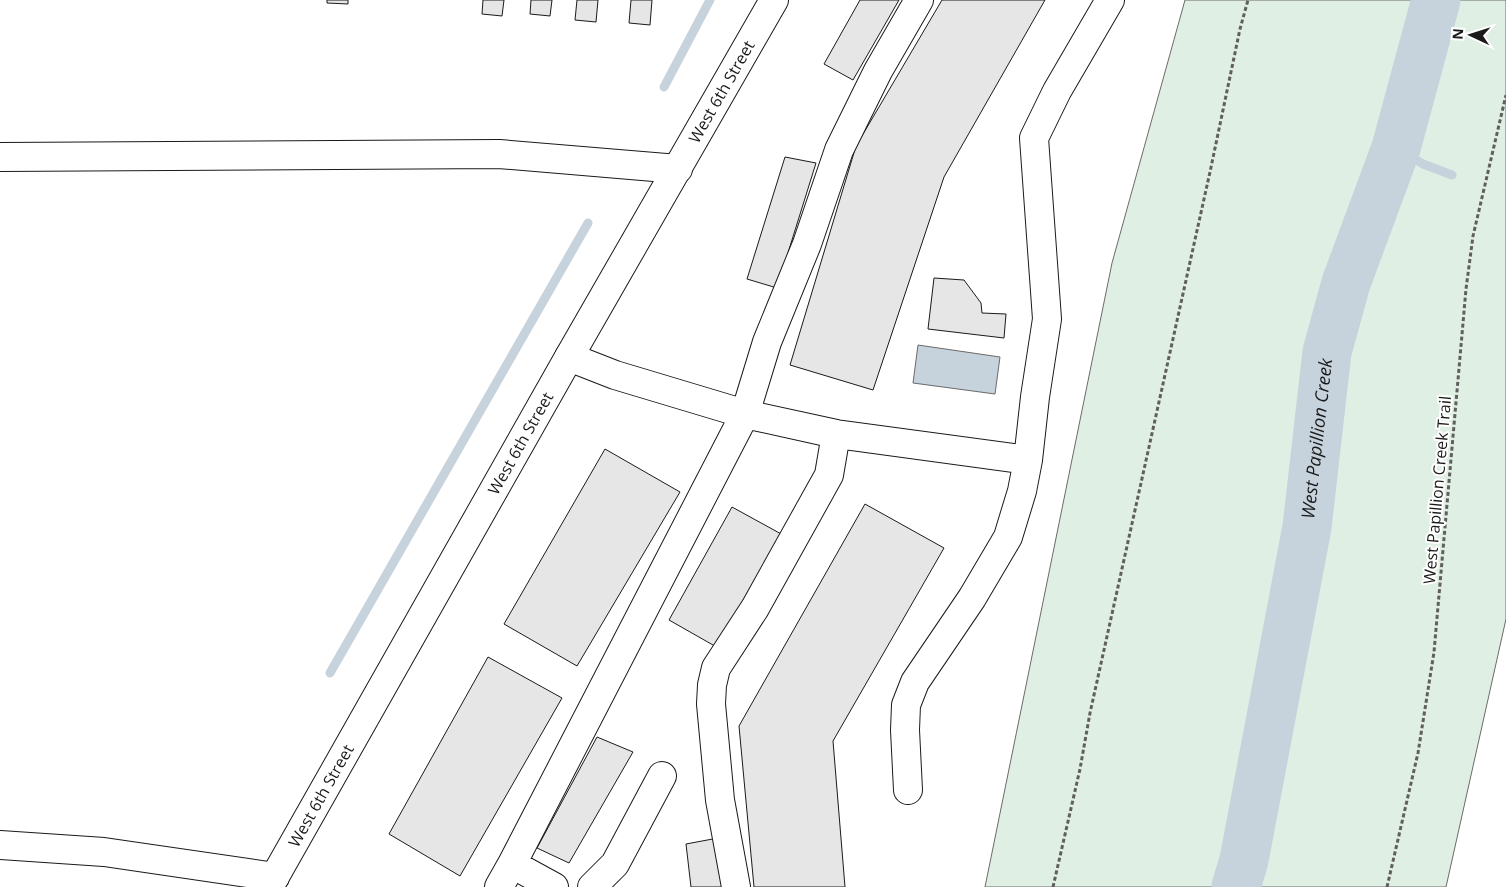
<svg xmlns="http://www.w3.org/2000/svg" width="1506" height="887" font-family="'Open Sans',sans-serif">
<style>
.green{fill:#e0efe3;stroke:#6a6a6a}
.water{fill:#c6d2dc;stroke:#6a6a6a}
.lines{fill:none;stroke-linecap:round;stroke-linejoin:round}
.stream{stroke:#c6d2dc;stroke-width:9}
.river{stroke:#c6d2dc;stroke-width:49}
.building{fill:#e6e6e6;stroke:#1a1a1a}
.minor-casing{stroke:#1a1a1a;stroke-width:30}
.major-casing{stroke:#1a1a1a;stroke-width:30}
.path{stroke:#5f5f5f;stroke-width:3;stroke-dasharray:4 2.5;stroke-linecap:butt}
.minor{stroke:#fff;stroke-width:28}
.major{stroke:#fff;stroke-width:28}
.labels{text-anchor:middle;stroke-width:4;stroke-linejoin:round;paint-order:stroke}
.street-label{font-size:16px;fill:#1a1a1a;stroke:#fff}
.water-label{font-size:18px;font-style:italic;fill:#1a1a1a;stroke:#fff}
</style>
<rect width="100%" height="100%" fill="#fff"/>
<path class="green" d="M1185,0H1506V619L1446,887H985L1112,263Z"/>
<path class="water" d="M918,345L1000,357L995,394L913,383Z"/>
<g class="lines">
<path class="stream" d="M664,87L710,0
M1396,148L1423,164L1452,175
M330,673L588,223"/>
<path class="river" id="s1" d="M1236,887L1244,860L1307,527L1327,352L1346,283L1396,148L1436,0"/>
</g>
<path class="building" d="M327,0H348V4L327,3Z
M483,0H504L502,16L482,14Z
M531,0H552L550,16L530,14Z
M577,0H598L596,22L575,20Z
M631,0H652L650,25L629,23Z
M860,0H899L853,80L824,64Z
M942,0H1045L944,177L873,390L790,365L856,146Z
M785,157L816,163L777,288L747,279Z
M934,278L964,280L981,303L982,313L1006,314L1004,338L928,329Z
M605,449L680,492L577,666L504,624Z
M865,504L944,548L833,741L845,887H754L739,726Z
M732,507L783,535L720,649L669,620Z
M488,657L562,698L460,876L389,834Z
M597,737L633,752L569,863L537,848Z
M718,838L723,887H691L686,844Z"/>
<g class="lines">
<defs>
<path id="minor" d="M0,157L499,154L678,169
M836,434L1028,460L1022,491L1008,537L972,598L915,682L906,705L905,730L908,790
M1028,460L1035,397L1047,319L1034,138L1057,91L1110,0
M0,845L104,852L275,877
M512,864L745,414L615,375L569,357
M499,887L512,864L554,887
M592,887L615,864L662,776
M736,887L720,800L711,704L712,685L716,668L755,608L829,475L836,434L745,414L767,342L807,244L839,150L878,71L919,0"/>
<g id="major">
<path id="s2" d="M269,887L569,357L774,0"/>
</g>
</defs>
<use href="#minor" class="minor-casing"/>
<use href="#major" class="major-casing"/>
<path class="path" d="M1053,887L1080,769L1090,713L1210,172L1240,29L1248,0
M1387,887L1418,753L1434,652L1466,289L1473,236L1506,95"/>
<use href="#minor" class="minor"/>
<use href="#major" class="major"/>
</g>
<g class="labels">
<g class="street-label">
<text dy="6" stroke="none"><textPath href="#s2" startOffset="915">West 6th Street</textPath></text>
<text dy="6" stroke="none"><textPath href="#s2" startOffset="510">West 6th Street</textPath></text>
<text transform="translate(1437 490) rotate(-85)" y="6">West Papillion Creek Trail</text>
<text dy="6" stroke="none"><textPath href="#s2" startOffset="105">West 6th Street</textPath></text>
</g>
<g class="water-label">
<text dy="6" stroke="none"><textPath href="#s1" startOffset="456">West Papillion Creek</textPath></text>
</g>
</g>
<g transform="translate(1471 35) rotate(274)" stroke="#ffffff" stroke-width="4" paint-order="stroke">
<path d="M0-4L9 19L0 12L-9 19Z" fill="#1a1a1a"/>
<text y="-8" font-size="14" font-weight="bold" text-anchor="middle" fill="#1a1a1a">N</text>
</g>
</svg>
